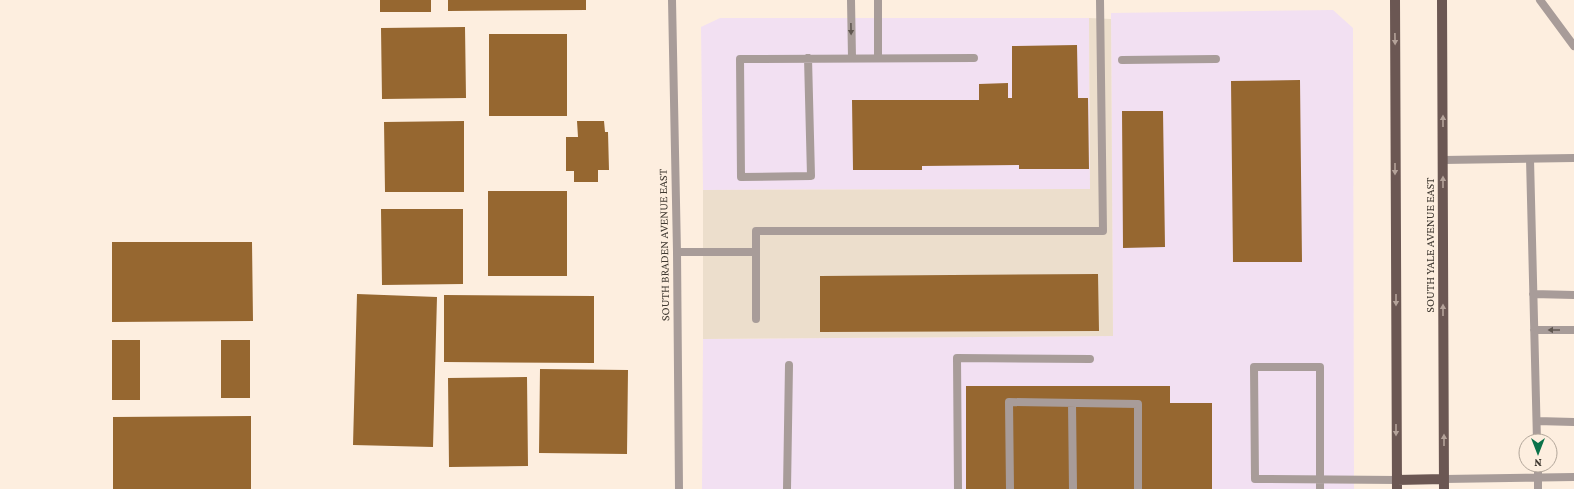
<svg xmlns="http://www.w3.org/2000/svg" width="1574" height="489" font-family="'Crimson Pro',serif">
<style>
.commercial{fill:#f2e0f2}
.industrial{fill:#ecdecc}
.building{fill:#966730}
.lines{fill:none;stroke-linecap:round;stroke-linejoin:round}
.service{stroke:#a89c99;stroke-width:8}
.minor{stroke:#a89c99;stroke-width:8}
.primary{stroke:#6b5753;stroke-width:10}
.oneway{fill:#605751}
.oneway2{fill:#b4a299}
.labels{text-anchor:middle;stroke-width:4;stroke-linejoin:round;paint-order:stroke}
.street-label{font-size:12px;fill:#413a32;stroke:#fdeedf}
</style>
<rect width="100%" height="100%" fill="#fdeedf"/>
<path class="commercial" d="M1333,10L1353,28L1354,489H702L703,339L1113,336L1111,13Z
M720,18H1089L1090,189L703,190L701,27Z"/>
<path class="industrial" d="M1089,18L1111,19L1113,336L703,339V190L1090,189Z"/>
<path class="building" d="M380,0H431V12H380Z
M448,0H586V10L448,11Z
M465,27L466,98L382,99L381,28Z
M489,34H567V116H489Z
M1077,45L1078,98H1088L1089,169H1019V165L922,166V170H853L852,100H979V84L1008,83V98H1012V46Z
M1300,80L1302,262H1233L1231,81Z
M1122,111H1163L1165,247L1123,248Z
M464,121V192H385L384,122Z
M577,121H604L605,132H608L609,170H598V182H574V171H566V137H578Z
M488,191H567V276H488Z
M381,209H463V284L382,285Z
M112,242H252L253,321L112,322Z
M1098,274L1099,331L820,332V276Z
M357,294L437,297L433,447L353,445Z
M444,295L594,296V363L444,362Z
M112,340H140V400H112Z
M221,340H250V398H221Z
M540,369L628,370L627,454L539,453Z
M527,377L528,466L449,467L448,378Z
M966,386H1170V403H1212V489H966Z
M251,416V489H113V417Z"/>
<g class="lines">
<path class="service" d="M851,0L852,58
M878,0V58
M1540,0L1574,46
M808,58L811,176L741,177L740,59L974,58
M1122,60L1216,59
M1530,159L1537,441
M677,252H756
M1533,294L1574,295
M756,319V231H1103L1100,0
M1534,330H1574
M1072,403L1073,489
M1537,421L1574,422
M1538,465V489
M1444,479L1574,477
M787,489L789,365
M958,489L957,358L1090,359
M1010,489L1009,402L1138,404V489
M1320,489V367H1254L1255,479L1397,480"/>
<path class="minor" d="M672,0L677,252L679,489
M1443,160L1574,158"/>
<path class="primary" d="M1395,0L1397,489
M1442,0L1444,489
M1397,480L1444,479"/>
</g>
<defs><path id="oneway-solid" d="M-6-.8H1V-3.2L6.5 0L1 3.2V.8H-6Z"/></defs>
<g class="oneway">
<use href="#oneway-solid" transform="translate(851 29) rotate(89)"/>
<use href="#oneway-solid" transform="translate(1554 330) rotate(180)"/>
</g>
<g class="oneway2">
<use href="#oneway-solid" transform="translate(1395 39) rotate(89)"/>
<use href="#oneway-solid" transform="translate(1443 121) rotate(-90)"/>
<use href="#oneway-solid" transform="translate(1395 169) rotate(90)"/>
<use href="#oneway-solid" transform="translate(1443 182) rotate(-90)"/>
<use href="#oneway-solid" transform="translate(1396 300) rotate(90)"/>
<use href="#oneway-solid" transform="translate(1443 310) rotate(-90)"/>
<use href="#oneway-solid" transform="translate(1396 430) rotate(90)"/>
<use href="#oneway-solid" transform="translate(1444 440) rotate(-90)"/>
</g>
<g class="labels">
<g class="street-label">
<text transform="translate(664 245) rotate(-91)" y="4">SOUTH BRADEN AVENUE EAST</text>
<text transform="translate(1430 245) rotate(-90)" y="4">SOUTH YALE AVENUE EAST</text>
</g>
</g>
<g transform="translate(1538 453) rotate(180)"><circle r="19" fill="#fdeedf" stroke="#b2a69a"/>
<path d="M0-3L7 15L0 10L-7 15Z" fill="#0b724a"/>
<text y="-6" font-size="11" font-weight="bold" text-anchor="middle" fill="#413a32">N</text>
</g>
</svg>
